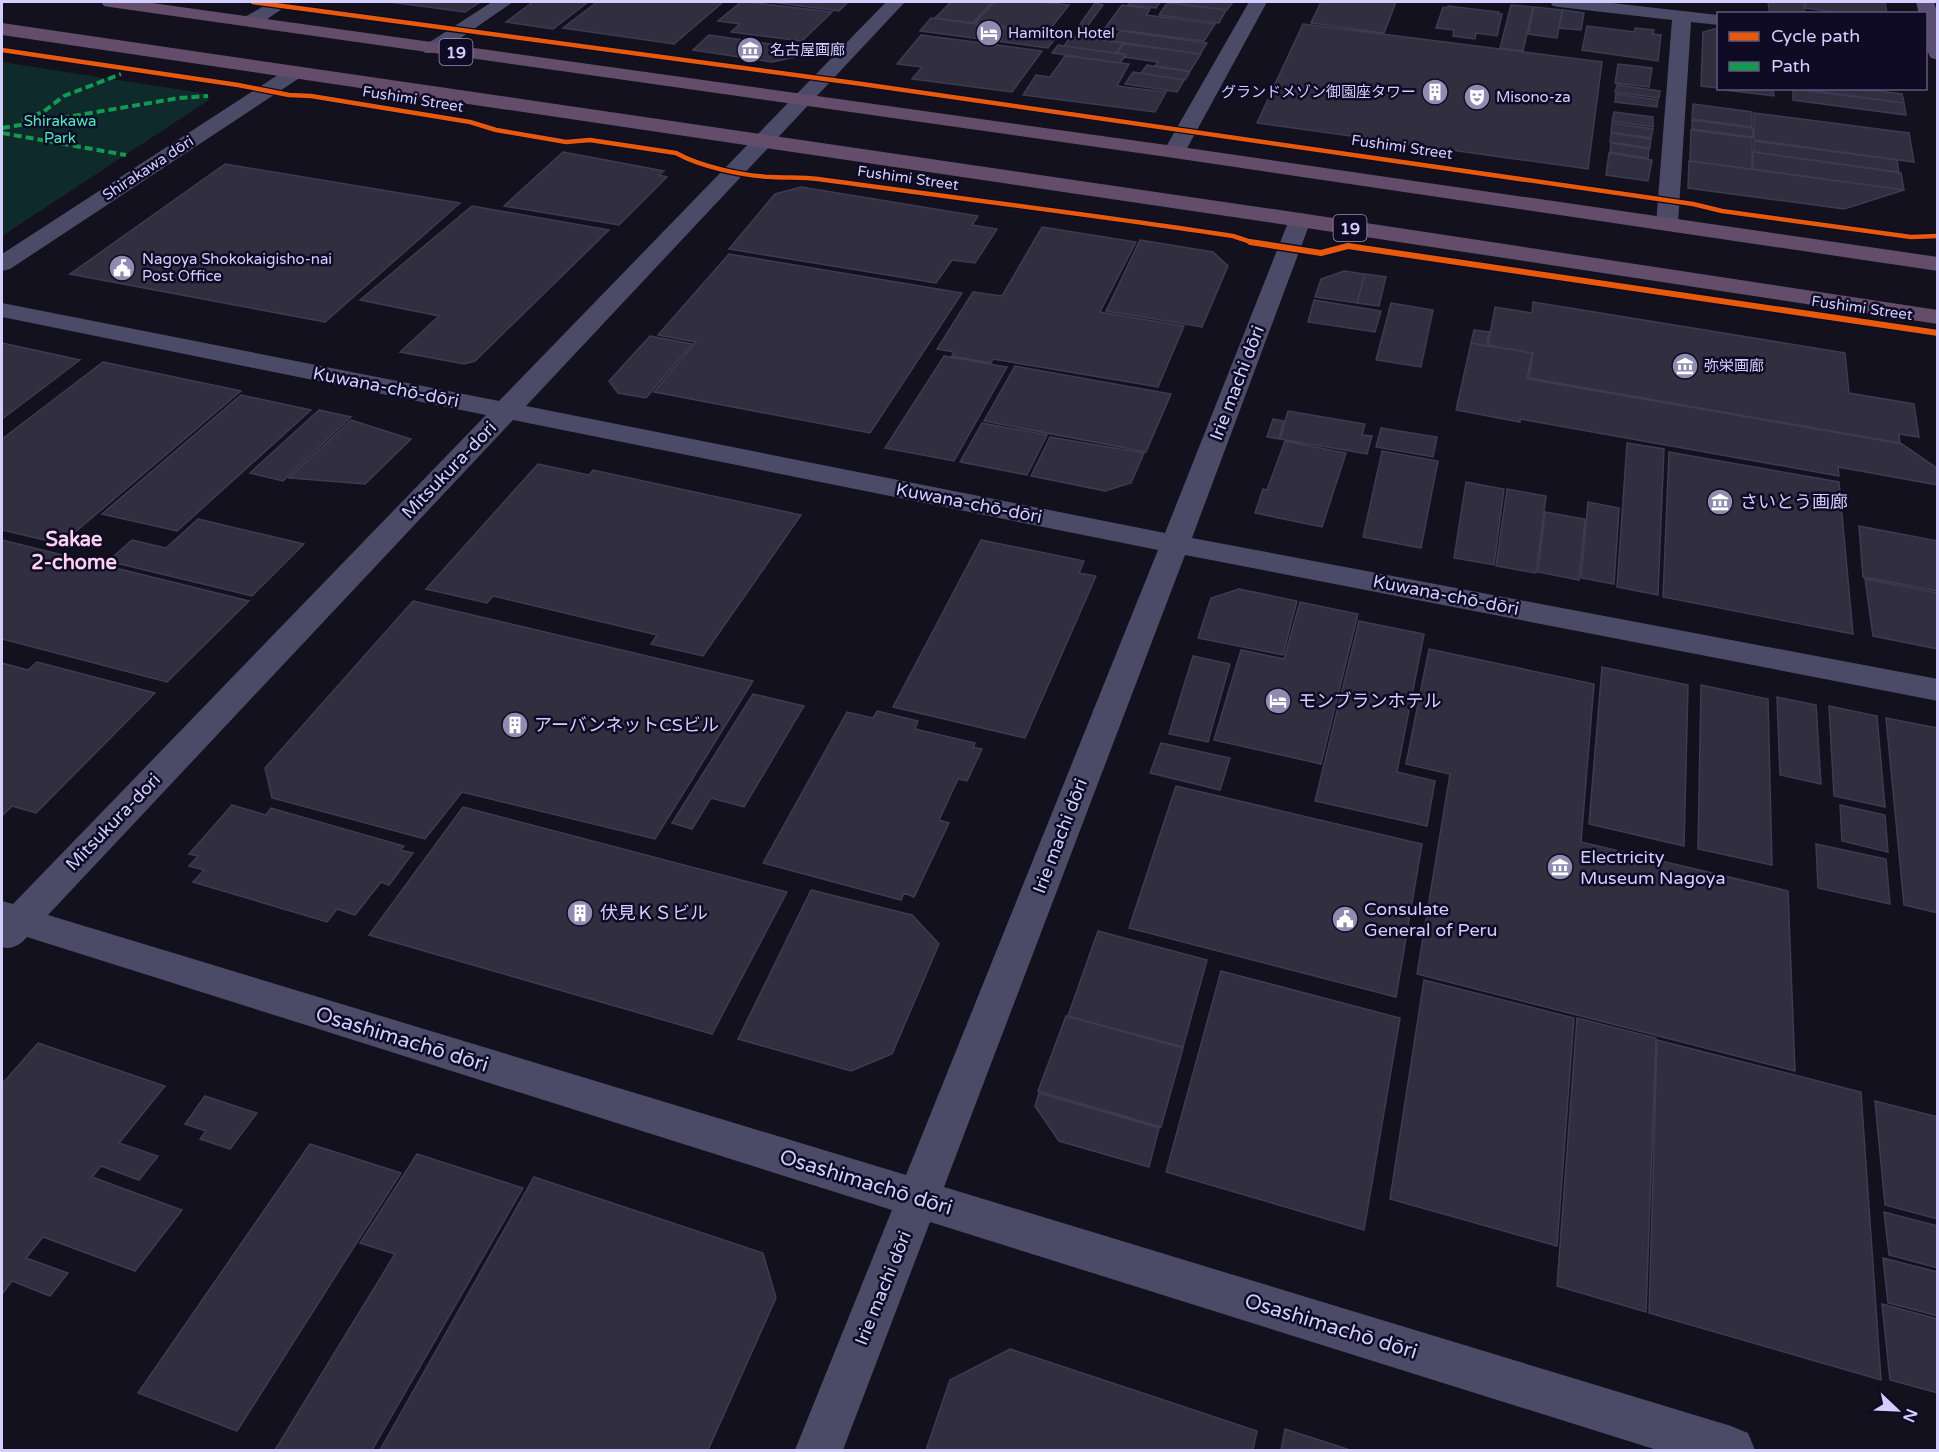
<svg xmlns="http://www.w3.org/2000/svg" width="1939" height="1452" font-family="'Varela Round','Noto Sans JP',sans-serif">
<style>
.green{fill:#0f2a2a}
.building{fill:#312e40;stroke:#3e3a53;stroke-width:1.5}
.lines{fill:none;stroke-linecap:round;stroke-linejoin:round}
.minor{fill:#4b4b68;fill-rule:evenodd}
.major{fill:#594e71;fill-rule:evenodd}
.highway{fill:#634d6a;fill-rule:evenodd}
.quiet{stroke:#139951;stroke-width:4;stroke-dasharray:8 4;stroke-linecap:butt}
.cycleway-far1-casing{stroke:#0f0b24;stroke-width:7}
.cycleway-casing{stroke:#0f0b24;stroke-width:9}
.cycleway-far1{stroke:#e8590c;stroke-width:4.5}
.cycleway{stroke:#e8590c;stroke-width:6}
.labels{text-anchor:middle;stroke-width:5;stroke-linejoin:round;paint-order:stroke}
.far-poi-label{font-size:15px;fill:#d2ceff;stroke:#0f0b24;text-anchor:start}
.far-street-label{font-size:15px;fill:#d2ceff;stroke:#0f0b24}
.far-park-label{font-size:15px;fill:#4decbe;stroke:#0f0b24}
.shield{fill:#0f0b24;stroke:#9894bd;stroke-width:1.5}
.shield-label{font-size:16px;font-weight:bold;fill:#d2ceff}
.street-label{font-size:18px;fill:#d2ceff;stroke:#0f0b24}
.poi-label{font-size:18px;fill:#d2ceff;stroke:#0f0b24;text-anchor:start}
.neighbourhood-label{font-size:20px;font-weight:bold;fill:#ffd0f0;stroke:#0f0b24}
.near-street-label{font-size:21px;fill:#d2ceff;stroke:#0f0b24}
</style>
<rect width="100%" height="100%" fill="#13111e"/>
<path class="green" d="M2,62L208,94L209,100L2,236Z"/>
<path class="building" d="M390,2H480L465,12Z
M533,2H588L553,29L506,22Z
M597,2H723L674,44L563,28Z
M741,2H748L832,12L802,41L731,32L740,24L718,21Z
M770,2H848L839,11Z
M951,2H992L973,23L935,18Z
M994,2H1043L1069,5L1047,33L975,23Z
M1130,2H1160L1156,8L1128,5Z
M1164,2H1233L1227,10Z
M1321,2H1396L1384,33L1311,23Z
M1768,2H1804L1805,14H1770Z
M1806,2H1885L1887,14H1847L1806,8Z
M1095,3L1103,5L1086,28L1078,27Z
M1167,3L1226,10L1219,23L1159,15Z
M1122,5L1150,9L1146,15L1215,24L1204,41L1105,28Z
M1511,5L1533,7L1523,51L1500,48Z
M1448,6L1499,12L1498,14H1502L1497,36L1476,33L1475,39L1453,36L1454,30L1436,28L1443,7L1448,8Z
M1534,7L1562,10L1557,38L1528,34Z
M1563,10L1584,13L1581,30L1559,28Z
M931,18L1058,35L1048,48L920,31Z
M1303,24L1602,62L1588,169L1257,123Z
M1587,26L1635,32V28L1654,30L1653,34L1661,35L1658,61L1582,50Z
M1714,29H1718V88L1701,86L1703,32Z
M1120,31L1207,43L1200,54L1112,41Z
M709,35L804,49L796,57L772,62L693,50Z
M921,35L1042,51L1012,92L912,79L922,67L897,64Z
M1071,36L1123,43L1116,53L1064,46Z
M1124,44L1201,54L1190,71L1155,66L1158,62L1124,57L1126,55L1117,53Z
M1058,45L1126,55L1120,63L1052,53Z
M1065,56L1129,64L1117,86L1166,92L1155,112L1023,95L1036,75L1050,77Z
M1618,64L1652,68L1649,87L1615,83Z
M1147,65L1190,72L1185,80L1141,73Z
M1133,72L1184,80L1177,92L1125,84Z
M1617,85L1660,91L1659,98L1615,92Z
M1725,88H1773L1774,96L1725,90Z
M1794,88H1855L1902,94L1904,103Z
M1793,89L1904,103L1906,115L1793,100Z
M1616,94L1658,100L1657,107L1615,102Z
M1693,104L1752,112V127L1692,119Z
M1614,112L1653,117V127L1612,121Z
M1754,113L1909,133L1914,162L1754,140Z
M1692,120L1753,128V137L1692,129Z
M1612,123L1653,129L1651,138L1611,132Z
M1691,130L1752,138V169L1690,161Z
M1611,133L1651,139L1650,148L1610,142Z
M1754,141L1897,160L1899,172L1754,152Z
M1611,143L1649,149L1648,158L1610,152Z
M563,152L664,171L659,175L667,177L619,225L504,206Z
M1753,152L1901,173L1904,190L1753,169Z
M1609,153L1652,160L1648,181L1606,175Z
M1689,161L1904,190L1844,209L1688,188Z
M225,164L460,203L325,322L70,274Z
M801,187L978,216L972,225L997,229L975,263L952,260L936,283L729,249L775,194Z
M472,206L609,230L475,361L464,364L400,352L439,316L360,300Z
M1042,227L1136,242L1100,312L1184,326L1158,387L993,359L991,363L952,356L954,352L937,349L973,292L1002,296Z
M1140,240L1213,252L1228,266L1202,327L1106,311Z
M729,254L962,293L870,433L654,392L696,342L658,335Z
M1344,271L1365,274L1357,303L1315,297L1321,279Z
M1365,274L1386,277L1379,306L1357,303Z
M1314,300L1381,311L1375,332L1308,322Z
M1533,302L1845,353L1849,393L1914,404L1919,437L1899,434L1900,443L1529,378L1533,353L1488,345L1495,307L1532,313Z
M1391,303L1433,310L1421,367L1376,360Z
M1474,330L1489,332L1486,346L1471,343Z
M650,336L692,344L646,398L618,393L609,381Z
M2,343L80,360L2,419Z
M1471,343L1532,353L1527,379L1902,444L1938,469V485L1838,467L1839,476L1520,419V422L1456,410Z
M944,356L1007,367L954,461L885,448Z
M103,362L241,391L61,544L2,530V439Z
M1015,366L1171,394L1146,452L984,421Z
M241,395L311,410L177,531L102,514Z
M319,410L351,417L283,481L250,473Z
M1288,411L1365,424L1362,435L1372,436L1367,454L1280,439Z
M1273,419L1284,421L1279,439L1267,437Z
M351,420L411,439L365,484L289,478Z
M982,423L1047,435L1027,475L960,462Z
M1381,428L1437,437L1433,457L1376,447Z
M1050,437L1144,453L1131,483L1105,491L1031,476Z
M1285,441L1346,453L1322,527L1255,513L1263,489L1267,490Z
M1627,443L1664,449L1658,595L1617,587Z
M1382,451L1438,461L1421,548L1363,537Z
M1669,452L1839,482L1853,634L1663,597Z
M538,464L589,475L593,470L801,515L703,656L651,644L657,635L493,596L487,603L426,589Z
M1466,482L1504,489L1494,565L1454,558Z
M1507,489L1546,496L1536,573L1496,566Z
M1588,502L1619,508L1614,584L1581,578Z
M1545,512L1585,519L1579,580L1538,572Z
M198,519L304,544L252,596L108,561L132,540L166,548Z
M1859,526L1938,541V591L1863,577Z
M2,540L249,601L167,682L2,639Z
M981,540L1084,561L1079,573L1096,576L1025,738L893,707Z
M1865,579L1938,593V649L1873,636Z
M1239,589L1297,601L1283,655L1198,638L1211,598Z
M413,601L753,681L655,839L462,792L425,839L272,798L265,768Z
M1300,602L1358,614L1321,764L1214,740L1241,650L1284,659Z
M1359,621L1424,634L1397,772L1435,781L1427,826L1315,801Z
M1429,649L1594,684L1581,842L1788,891L1795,1071L1417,974L1450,774L1406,764Z
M1193,656L1230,664L1208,742L1169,734Z
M37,662L155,693L36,813L12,806L2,816V663L28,670Z
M1602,667L1688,685L1684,846L1589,824Z
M1701,685L1768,699L1772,865L1698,849Z
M753,694L804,706L744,807L711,798L692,829L672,823Z
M1777,697L1816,705L1821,784L1780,775Z
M1829,706L1877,716L1885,807L1834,796Z
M877,711L918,721L915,729L975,743L973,747L982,749L967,781L958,779L939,820L949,823L914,897L904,893L901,900L763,863L847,712L873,718Z
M1886,718L1938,728V913L1904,905Z
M1161,743L1230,758L1220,790L1150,773Z
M1176,786L1422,844L1396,997L1129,928Z
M232,805L266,815L271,808L404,846L400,850L413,853L389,885L381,882L355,915L337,909L327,922L193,882L204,870L189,866L198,856L189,854Z
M1840,805L1885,815L1888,852L1842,841Z
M463,807L787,892L712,1034L369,935Z
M1816,844L1886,859L1890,904L1818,888Z
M811,890L912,915L939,944L892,1054L851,1071L738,1039Z
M1098,931L1207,960L1183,1047L1068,1016Z
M1221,971L1400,1018L1364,1230L1166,1172Z
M1424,980L1574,1018L1557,1246L1390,1199Z
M1066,1016L1183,1048L1161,1127L1038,1091Z
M1577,1018L1656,1038L1646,1312L1557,1286Z
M1657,1040L1861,1092L1881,1380L1649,1313Z
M38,1043L165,1086L119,1143L158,1156L139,1180L101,1166L92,1177L182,1210L135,1271L43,1237L26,1258L68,1273L50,1296L12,1281L2,1294V1084Z
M1039,1093L1159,1128L1149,1167L1059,1141L1035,1106Z
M205,1096L257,1113L230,1149L200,1139L206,1131L185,1124Z
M1875,1101L1938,1117V1219L1885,1205Z
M310,1144L401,1173L237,1431L138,1393Z
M417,1154L523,1188L372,1450H275L395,1254L360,1243Z
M534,1177L763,1253L776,1298L708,1450H380Z
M1884,1212L1938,1226V1268L1889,1255Z
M1883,1258L1938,1272V1316L1888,1303Z
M1882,1304L1938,1319V1393L1890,1380Z
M1010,1349L1257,1431L1253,1450H926L950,1380Z
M1285,1429L1350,1450H1281Z"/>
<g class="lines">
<path class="minor" d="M271,2H292L257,26H243L241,22L243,18Z
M492,2H513L439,53H425L422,49L425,45Z
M886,2H905L526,406L1165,533L1289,220L1292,215L1300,213L1308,215L1311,220L1192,538L1938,679V701L1185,555L944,1187L1731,1426L1748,1433L1755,1450H1657L930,1222L843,1450H795L892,1210L27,937C20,945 12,950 2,947V901L13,904L486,415L2,317V303L499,401ZM513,420L1158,550L906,1175L48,915Z
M1249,2H1267L1185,152L1181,156L1174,158L1167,156L1163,152Z
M1550,2H1603L1718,15V25L1691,22L1678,224L1675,229L1667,231L1659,229L1656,224L1672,20L1559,7L1553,6Z
M294,67L301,69L304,73L301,77L10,269L2,271V254L287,69Z"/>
<path class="major" d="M1916,2H1934L1938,15V60L1931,58C1923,46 1926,28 1926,14H1919Z"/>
<path class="highway" d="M101,2H145L1174,146L1938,257V271L1174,158L110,7L104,6Z
M2,23L1300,213L1938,310V324L1300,227L2,35Z"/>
<path class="quiet" d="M22,120L43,112L64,96L121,74
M2,128L179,98L208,96
M2,133L126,155"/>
<defs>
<path id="cycleway-far1" d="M253,2L862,84L1693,204L1722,211L1911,237L1938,236
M2,50L238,85L289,95L311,96L470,122L496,130L566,142L590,140L676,153C701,167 744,176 772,177C788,178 803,177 818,179C956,198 1095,215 1233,236L1254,243"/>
<path id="cycleway" d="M1250,242L1321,253L1348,246L1938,333"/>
</defs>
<use href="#cycleway-far1" class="cycleway-far1-casing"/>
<use href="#cycleway" class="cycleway-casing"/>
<use href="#cycleway-far1" class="cycleway-far1"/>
<use href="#cycleway" class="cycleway"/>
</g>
<defs>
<symbol id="hotel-disc" viewBox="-11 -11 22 22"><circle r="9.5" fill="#8f8cb0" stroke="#0f0b24"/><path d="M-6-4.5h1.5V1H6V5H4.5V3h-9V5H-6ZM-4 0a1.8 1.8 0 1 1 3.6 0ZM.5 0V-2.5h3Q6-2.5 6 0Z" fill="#fff"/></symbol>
<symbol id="museum-disc" viewBox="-11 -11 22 22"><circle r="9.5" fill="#8f8cb0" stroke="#0f0b24"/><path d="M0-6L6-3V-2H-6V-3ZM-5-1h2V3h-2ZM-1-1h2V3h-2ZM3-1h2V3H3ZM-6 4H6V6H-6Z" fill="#fff"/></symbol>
<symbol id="building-disc" viewBox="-11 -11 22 22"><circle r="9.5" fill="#8f8cb0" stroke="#0f0b24"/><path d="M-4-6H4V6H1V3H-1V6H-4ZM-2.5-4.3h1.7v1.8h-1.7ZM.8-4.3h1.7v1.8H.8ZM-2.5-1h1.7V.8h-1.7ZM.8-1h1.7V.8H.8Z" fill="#fff"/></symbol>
<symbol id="theatre-disc" viewBox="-11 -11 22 22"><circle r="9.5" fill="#8f8cb0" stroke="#0f0b24"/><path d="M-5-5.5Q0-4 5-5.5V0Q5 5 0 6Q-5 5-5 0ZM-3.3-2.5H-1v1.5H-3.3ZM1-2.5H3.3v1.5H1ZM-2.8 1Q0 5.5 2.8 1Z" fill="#fff"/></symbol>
<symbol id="civic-disc" viewBox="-11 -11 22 22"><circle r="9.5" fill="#8f8cb0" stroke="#0f0b24"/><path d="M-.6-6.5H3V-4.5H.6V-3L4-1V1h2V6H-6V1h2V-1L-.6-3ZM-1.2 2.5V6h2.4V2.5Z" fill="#fff"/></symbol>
</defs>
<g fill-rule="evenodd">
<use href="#hotel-disc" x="974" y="18" width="30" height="30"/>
<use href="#museum-disc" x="735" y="35" width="30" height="30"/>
<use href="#building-disc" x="1420" y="77" width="30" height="30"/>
<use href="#theatre-disc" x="1462" y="82" width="30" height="30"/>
<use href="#civic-disc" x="107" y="253" width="30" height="30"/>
<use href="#museum-disc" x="1670" y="351" width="30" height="30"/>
<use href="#museum-disc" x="1705" y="487" width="30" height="30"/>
<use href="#hotel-disc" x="1263" y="686" width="30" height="30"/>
<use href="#building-disc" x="500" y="710" width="30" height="30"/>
<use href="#museum-disc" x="1545" y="852" width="30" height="30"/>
<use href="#building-disc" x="565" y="898" width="30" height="30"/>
<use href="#civic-disc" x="1330" y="904" width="30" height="30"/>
</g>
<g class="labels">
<g class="far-poi-label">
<text x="1008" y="38">Hamilton Hotel</text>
<text x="770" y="55">名古屋画廊</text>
<text x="1416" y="97" text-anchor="end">グランドメゾン御園座タワー</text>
<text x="1496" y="102">Misono-za</text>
<text x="142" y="264">Nagoya Shokokaigisho-nai<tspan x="142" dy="17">Post Office</tspan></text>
<text x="1704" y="371">弥栄画廊</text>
</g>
<g class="far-street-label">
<text transform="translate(413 99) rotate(9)" y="5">Fushimi Street</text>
<text transform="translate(1402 147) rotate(8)" y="5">Fushimi Street</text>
<text transform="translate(148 168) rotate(-33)" y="5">Shirakawa dōri</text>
<text transform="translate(908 178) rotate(8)" y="5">Fushimi Street</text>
<text transform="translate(1862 308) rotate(8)" y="5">Fushimi Street</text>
</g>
<g class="far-park-label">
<text x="60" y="126">Shirakawa<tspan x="60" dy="17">Park</tspan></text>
</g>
<g class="shield">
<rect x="439.5" y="39" width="33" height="26" rx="4.5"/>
<rect x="1333.5" y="215" width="33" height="26" rx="4.5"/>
</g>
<g class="shield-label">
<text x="456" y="58">19</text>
<text x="1350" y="234">19</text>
</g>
<g class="street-label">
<text transform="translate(1237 383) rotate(-69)" y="6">Irie machi dōri</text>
<text transform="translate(386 387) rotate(11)" y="6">Kuwana-chō-dōri</text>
<text transform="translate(449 470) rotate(-46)" y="6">Mitsukura-dori</text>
<text transform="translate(969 503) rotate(11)" y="6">Kuwana-chō-dōri</text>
<text transform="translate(1446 595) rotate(11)" y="6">Kuwana-chō-dōri</text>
<text transform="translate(113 822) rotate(-46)" y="6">Mitsukura-dori</text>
<text transform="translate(1060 836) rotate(-69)" y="6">Irie machi dōri</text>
<text transform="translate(883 1288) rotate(-68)" y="6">Irie machi dōri</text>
</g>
<g class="poi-label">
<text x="1740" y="508">さいとう画廊</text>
<text x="1298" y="707">モンブランホテル</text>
<text x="534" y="731">アーバンネットCSビル</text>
<text x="1580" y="863">Electricity<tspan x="1580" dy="21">Museum Nagoya</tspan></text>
<text x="1364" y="915">Consulate<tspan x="1364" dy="21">General of Peru</tspan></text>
<text x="600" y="919">伏見ＫＳビル</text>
</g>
<g class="neighbourhood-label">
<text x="74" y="546">Sakae<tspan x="74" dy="23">2-chome</tspan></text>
</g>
<g class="near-street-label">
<text transform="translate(402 1039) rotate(17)" y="7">Osashimachō dōri</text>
<text transform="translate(866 1182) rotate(17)" y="7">Osashimachō dōri</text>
<text transform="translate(1331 1326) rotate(17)" y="7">Osashimachō dōri</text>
</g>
</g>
<rect width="1939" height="1452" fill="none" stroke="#d2ceff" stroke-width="6"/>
<rect x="1717" y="12" width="210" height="78" fill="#0f0b24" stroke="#5d597c" stroke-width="1.5"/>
<rect x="1729" y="32" width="30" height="9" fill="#e8590c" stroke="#5d597c" stroke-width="1.5"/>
<text x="1771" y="42" font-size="18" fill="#d2ceff">Cycle path</text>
<rect x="1729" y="62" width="30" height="9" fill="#139951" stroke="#5d597c" stroke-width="1.5"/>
<text x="1771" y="72" font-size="18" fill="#d2ceff">Path</text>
<g transform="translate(1897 1410) rotate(113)" stroke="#0f0b24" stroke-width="4.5" paint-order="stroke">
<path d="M0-4.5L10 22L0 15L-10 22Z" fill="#d2ceff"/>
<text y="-9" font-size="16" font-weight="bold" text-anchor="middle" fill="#d2ceff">N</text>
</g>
</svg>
